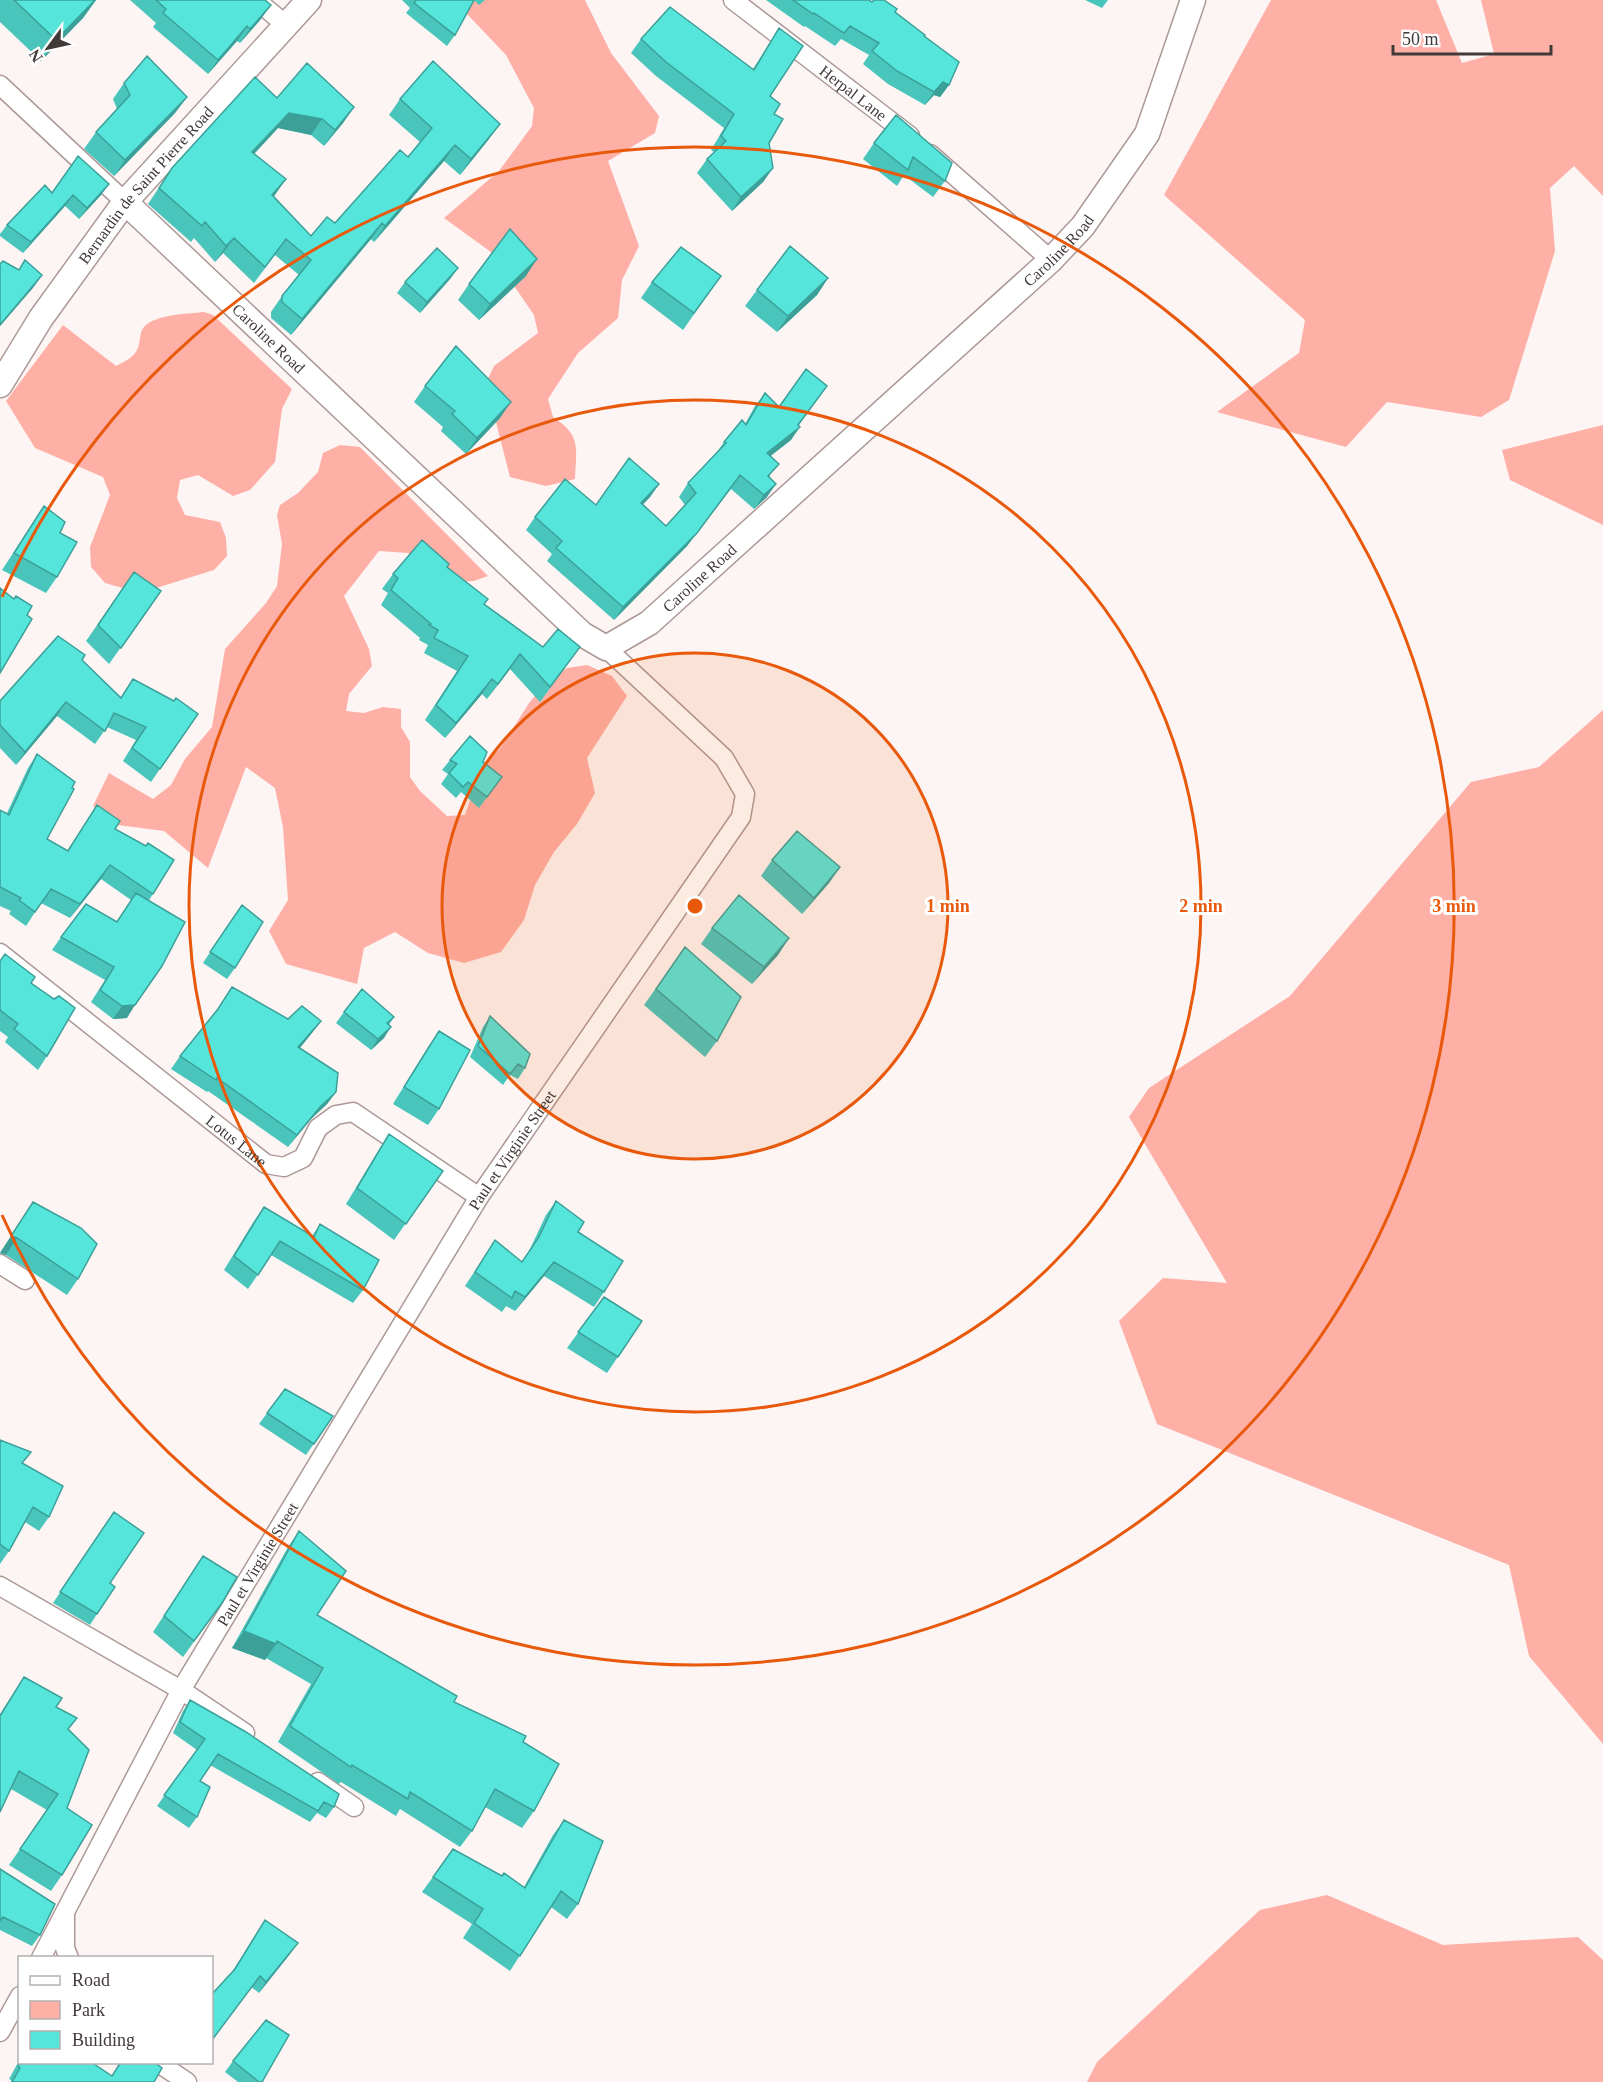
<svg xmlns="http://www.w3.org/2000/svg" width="1603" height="2082" font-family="'Times New Roman',serif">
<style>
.green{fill:#feafa6}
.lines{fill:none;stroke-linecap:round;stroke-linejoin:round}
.minor-casing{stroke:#ac9997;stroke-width:21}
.secondary-casing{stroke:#ac9997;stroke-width:27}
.minor{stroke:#fff;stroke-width:18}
.secondary{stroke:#fff;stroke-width:24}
.wall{fill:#49c5bc}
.shaded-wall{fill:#3ca099}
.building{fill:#55e5db;stroke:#3ca099;stroke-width:1.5}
.ring{fill:none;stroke:#e8590c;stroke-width:3}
.labels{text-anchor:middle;stroke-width:6;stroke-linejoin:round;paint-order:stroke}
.street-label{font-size:16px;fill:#423a39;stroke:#fff}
.centre{fill:#e8590c;stroke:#fff;stroke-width:3}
.ring-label{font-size:18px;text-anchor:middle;font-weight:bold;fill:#e8590c;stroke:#fff;stroke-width:6;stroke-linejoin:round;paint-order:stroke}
</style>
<rect width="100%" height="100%" fill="#fdf5f4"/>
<path class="green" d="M464,0H585L611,53L659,116L655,133L608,161L639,246L622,280L618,318L578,353L548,399L553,417C582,436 576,448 575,479L546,486L510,477L486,383L494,366L538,333L534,315L491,252L444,218L499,171L532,126L534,108L506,55L467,14Z
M1271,0H1436L1462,63L1494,54L1481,0H1603V196L1574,166L1550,188L1555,251L1509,400L1481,417L1387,402L1346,447L1217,412L1299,353L1305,320L1164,195Z
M204,312L213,315L292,389L282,409L275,462L250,490L233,496L198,475L180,480L177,498L185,515L220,522L226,538L227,556L214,570L140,593L105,583L91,567L90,547L110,495L103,477L35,448L6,401L63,325L116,366C126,361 137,356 139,344C140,340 140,334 142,330C150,314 188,314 204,312Z
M1603,425V525L1510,480L1502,450Z
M340,445L360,447L488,576L474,581L455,582L438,575L408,553L379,551L344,596L369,649L372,666L349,694L346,711L364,713L383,707L401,709V727L410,742V777L420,791L447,816L465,815L481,768L502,746L529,703L550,678L567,668L587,665L612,676L627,696L587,758L595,793L577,824L554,852L535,885L524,920L501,952L464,963L428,953L395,932L364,948L357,984L286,964L269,931L288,900L283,827L275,788L246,767L208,868L164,831L118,825L93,806L109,773L153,799L171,785L185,759L212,727L225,649L266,603L277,586L282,544L277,515L280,505L298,493L318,472L323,453Z
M1603,710V1744L1529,1656L1509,1565L1157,1424L1119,1321L1163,1278L1227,1283L1129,1117L1149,1088L1290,996L1471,782L1539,767Z
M1327,1895L1443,1945L1578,1937L1603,1960V2082H1087L1097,2062L1260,1910Z"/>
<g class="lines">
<defs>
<g id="minor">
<path d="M256,0L286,25"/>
<path id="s1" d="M733,0L910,136"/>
<path d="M0,85L125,202"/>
<path d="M930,154L1051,260"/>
<path id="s2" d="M0,953L266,1164L284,1167L303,1158L318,1128L336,1115L353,1112L479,1197"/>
<path d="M0,1264L25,1280"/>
<path id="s3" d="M0,1586L181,1690L479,1197L741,817L745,794L724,758L606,648"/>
<path d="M318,1782L354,1807"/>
<path d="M65,1914V1948L69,1958"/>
<path d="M41,1958L181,1690L245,1733"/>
<path d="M0,2032L20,1996"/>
<path d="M157,2062L187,2082"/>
</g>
<g id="secondary">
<path id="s4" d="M125,202L582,634L606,648L649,623L1051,260L1083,226L1147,134L1193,0"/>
<path id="s5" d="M0,385L41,318L125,202L309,0"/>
</g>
</defs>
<use href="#minor" class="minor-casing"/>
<use href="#secondary" class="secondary-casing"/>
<use href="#minor" class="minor"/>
<use href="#secondary" class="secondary"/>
</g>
<path class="wall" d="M0,0H96L83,18L41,61L0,22Z
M130,0H265L261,19L240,43L237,41L208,74L153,27L156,23Z
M402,0H485L479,5L474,0L455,35L447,46L406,13L410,8Z
M766,0H869L872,2L895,12L924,36L949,85L940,97L934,95L925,105L888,84L863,64L869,55L841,39L835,46L805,26L804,27Z
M1085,0H1108L1102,8Z
M779,28L770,96L774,114L769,143L773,168L763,182L732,211L697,173L707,159L714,152L711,150L724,128L656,76L631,53L641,39L753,69Z
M124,83L187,97L175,113L114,176L84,149L96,132L117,109L113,99Z
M277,98L354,107L343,123L324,146L311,135L278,128L254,154L274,196L311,236L335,223L408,157L420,142L389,115L400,99L489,139L460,175L444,161L374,242L371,239L291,335L271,318V312L282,296L299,275L275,255L254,283L223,253L215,262L194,238L191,242L148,204L172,168Z
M874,143L952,163L945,181L933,197L904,175L897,186L863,159Z
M109,184L101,195L79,219L65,206L23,253L0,236V234L7,225L52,193Z
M458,268L450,279L420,313L397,293L405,282Z
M526,276L479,320L458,300L469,284Z
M721,276L683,330L641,298L652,282Z
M828,278L817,295L777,332L745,306L757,290Z
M425,386L500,418L466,454L441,431L443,427L414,402Z
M827,386L798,426L791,440L770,456V477L767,497L754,509L731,489L687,546L614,620L547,561L552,554L526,530L535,517L596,505L659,484L650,497L643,504L666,526L685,505L679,497L688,483L715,455L724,442L745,424L755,406L765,393L779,407Z
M44,506L60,533L57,577L46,593L2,570Z
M447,567L484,604L543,647H580L540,702L510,669L487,699L482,694L445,738L425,720L457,671L424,653L428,645L419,640L420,638L381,605L388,593L382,589L393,574Z
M134,572L161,591L109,664L86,641Z
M82,660L121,697L133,679L198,714L151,782L123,761L136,740L107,727L95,744L57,716L16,765L0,748V701Z
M37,754L47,839L67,851L97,805L115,829L153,894L149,900L127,1018L113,1019L91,1002L105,980L52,950L61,937L117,921L131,900L101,879L70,918L41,903L26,926L9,914L11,911L0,906V810L7,813L28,768Z
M450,760L483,762L494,788L479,808L461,792L456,798L441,784L448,774L442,770Z
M772,860L840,867L829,883L802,914L761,876Z
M234,916L235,968L227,979L203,963Z
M712,928L789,938L778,955L752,984L701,944Z
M685,947L717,1041L705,1057L644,1005Z
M0,961L31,983L47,1056L38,1070L5,1042L8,1037L0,1031Z
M232,987L288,1019L321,1021L300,1048L336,1092L327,1104L311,1119L288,1147L208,1091L207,1092L171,1069L180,1056L214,1014Z
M344,1012L394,1017L389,1025L384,1038L371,1050L336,1023Z
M490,1016L525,1068L518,1079L510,1075L503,1085L470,1057L483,1027Z
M439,1031V1109L428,1125L393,1104L428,1047Z
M389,1134L443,1171L394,1240L346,1204L378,1151Z
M556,1201L578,1232L604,1292L594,1307L544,1276L515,1311L506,1306L502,1312L465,1286L495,1240L522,1262L529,1251L546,1215Z
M33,1202L78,1279L67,1295L6,1255L0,1253Z
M264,1207L312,1236L320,1224L363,1290L353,1303L271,1255L248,1289L224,1270L254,1221Z
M604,1297L642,1321L607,1373L567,1348Z
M285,1389L333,1416L306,1455L259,1424Z
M0,1440L22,1464L49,1517L39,1531L25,1522L9,1551L0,1564Z
M114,1512L110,1583L97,1614L90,1625L53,1603Z
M299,1531L317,1615L454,1702L523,1742L534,1811L522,1828L485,1807L472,1831L460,1847L400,1809L396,1816L341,1782L339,1784L278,1742L311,1684L266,1658L265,1660L232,1648L288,1547Z
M203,1556L222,1603L183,1657L153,1632Z
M24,1677L56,1707L69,1730L67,1808L62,1875L51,1891L9,1865L47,1810L11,1789L0,1812V1714Z
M190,1700L334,1807L326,1818L317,1813L310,1822L210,1765L200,1781L197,1817L189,1828L157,1806L197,1750L173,1733L183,1711Z
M564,1820L578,1904L567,1919L551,1907L510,1971L463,1938L472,1924L422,1892L433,1877L524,1887L553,1835Z
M0,1869L40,1935L32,1946L0,1930Z
M265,1920L290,1954L259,1993L232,1972Z
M20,2059V2062L112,2076L120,2062H154V2082H11V2080L9,2079Z
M233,2061L262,2082H238L225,2072Z"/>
<path class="shaded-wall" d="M95,0H96L83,18L41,61L56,40Z
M271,5L261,19L240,43L250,29Z
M247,26L237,41L208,74L218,60Z
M943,82L949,85L940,97L934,95L925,105L934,92Z
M187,97L175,113L114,176L125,160Z
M354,107L343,123L324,146L335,130Z
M289,113L322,119L311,135L278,128L241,168L252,152Z
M500,124L489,139L460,175L471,159Z
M455,145L444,161L374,242L385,226Z
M773,168L763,182L732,211L741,197Z
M286,179L275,195L261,210L272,195Z
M109,184L101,195L79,219L87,208Z
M73,195L65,206L23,253L31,242Z
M382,223L371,239L291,335L302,319Z
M234,238L223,253L215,262L226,246Z
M537,259L526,276L479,320L490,304Z
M458,268L450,279L420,313L427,302Z
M42,275L33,288L0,326L6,317Z
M828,278L817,295L777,332L788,316Z
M827,386L793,432L800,427L791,440L758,466L767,453Z
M511,402L500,418L466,454L477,438Z
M740,475L687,546L614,620L623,607Z
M659,484L650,497L632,516L641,503Z
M776,484L767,497L754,509L764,495Z
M520,654L510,669L487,699Z
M492,679L482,694L445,738L456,723Z
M66,702L57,716L16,765L25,752Z
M110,865L101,879L70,918L80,904Z
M840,867L829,883L802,914L814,898Z
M789,938L778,955L752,984L764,967Z
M135,1005L127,1018L113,1019L122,1006Z
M321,1021L312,1033L290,1060L298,1047Z
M391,1027L384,1038L371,1050L378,1039Z
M336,1092L327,1104L311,1119L288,1147L297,1135L320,1107Z
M11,1236L17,1238L6,1255L0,1253Z
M554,1262L544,1276L515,1311L525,1297Z
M244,1631L276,1644L265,1660L232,1648Z
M298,1943L290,1954L259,1993L266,1982Z"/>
<path class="building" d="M14,0H95L56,40Z
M156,0H265L271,5L250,29L247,26L218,60L163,13L166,9Z
M416,0H474L455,35L414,3Z
M793,0H869L872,2L874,0H884L897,9L895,12L925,35L924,36L959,62L949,85L943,82L934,92L897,71L872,51L879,43L850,26L844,33L814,13L813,14Z
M670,7L754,70L779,28L803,46L770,96L780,104L774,114L783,119L769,143L773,168L741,197L707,159L726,141L721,136L734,114L666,62L641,39Z
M147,56L187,97L125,160L96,132L130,95L124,83Z
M433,61L500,124L471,159L455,145L385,226L382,223L302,319L282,302V296L311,260L286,239L265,267L234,238L226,246L205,222L202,226L159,188L172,168L255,77L277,98L307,63L354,107L335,130L322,119L289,113L252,152L286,179L272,195L311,236L327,217L335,223L400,150L408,157L432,128L400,99Z
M896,115L952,163L945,181L913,157L908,170L874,143Z
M78,156L109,184L87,208L73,195L31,242L7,225L45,185L52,193Z
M510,229L537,259L490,304L469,284Z
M790,246L828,278L788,316L757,290Z
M681,247L721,276L694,313L652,282Z
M437,248L458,268L427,302L405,282Z
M25,260L42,275L0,325V264L3,261L19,270Z
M456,346L511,402L477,438L452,414L455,411L425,386Z
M806,369L827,386L798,425L800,427L767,453L779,464L768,476L776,484L764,495L740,475L697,533L623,607L556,548L562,541L535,517L565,479L596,505L629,458L659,484L641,503L666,526L696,493L688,483L726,443L724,442L742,420L746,425L765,393L779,407Z
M44,506L65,522L60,533L77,542L57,577L14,553Z
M422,540L449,564L447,567L488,599L484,604L543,647L558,629L580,647L550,687L520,654L498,684L492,679L456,723L436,705L468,656L434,638L438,630L429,625L431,624L391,590L398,578L393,574Z
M134,572L161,591L121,648L98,625Z
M0,588L14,599L16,596L32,606L27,615L32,619L0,673Z
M58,636L85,655L82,660L121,698L133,679L174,701L176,698L198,714L160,769L132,748L146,727L114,713L105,731L66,702L25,752L0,725V701Z
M470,736L487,752L483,762L502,777L487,797L468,782L463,787L449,773L457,764L450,760Z
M37,754L75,782L72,788L74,789L47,839L68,851L97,805L120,821L115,829L146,846L148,843L174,860L153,894L110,865L80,904L51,889L35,912L19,900L21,898L0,887V810L9,815Z
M797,831L840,867L814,898L772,860Z
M136,893L185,922L162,966L135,1005L122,1006L100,990L114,967L61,937L86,904L117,922Z
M739,895L789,938L764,967L712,928Z
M242,905L263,922L235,968L210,952Z
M685,947L741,997L717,1041L656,989Z
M5,954L35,977L31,983L54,999L59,996L75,1008L47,1056L14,1029L18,1024L0,1010V961Z
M232,987L288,1019L302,1006L321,1021L298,1047L338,1073L336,1092L320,1107L297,1135L217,1078L216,1080L180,1056L218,1009Z
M362,989L394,1017L387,1023L391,1027L378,1039L344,1012Z
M490,1016L530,1054L525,1068L518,1064L510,1074L478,1046Z
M439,1031L470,1050L439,1109L404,1087Z
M389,1134L443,1171L406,1224L357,1188Z
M556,1201L584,1222L578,1232L623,1261L604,1292L554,1262L525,1297L515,1291L512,1298L475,1272L495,1240L522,1262L539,1237Z
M33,1202L81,1228L97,1244L78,1279L17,1238L11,1236Z
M264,1207L314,1237L320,1224L379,1260L363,1290L280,1241L258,1275L234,1256Z
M604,1297L642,1321L618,1357L578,1332Z
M285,1389L333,1416L314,1444L267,1413Z
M0,1440L31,1452L22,1463L63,1486L49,1517L33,1507L9,1551L0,1544Z
M114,1512L144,1533L110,1583L115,1587L97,1614L60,1592Z
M299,1531L346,1571L317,1615L457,1696L454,1702L526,1736L523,1742L559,1764L534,1811L495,1789L472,1831L410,1792L408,1799L352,1765L351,1767L290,1726L323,1668L277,1641L276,1644L244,1631Z
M203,1556L237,1577L222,1603L194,1641L164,1616Z
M24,1677L62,1698L56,1707L77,1718L68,1729L89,1750L67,1808L92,1825L62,1875L20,1849L58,1794L19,1771L0,1812V1716Z
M190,1700L246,1732L339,1794L334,1807L324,1802L318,1811L218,1754L200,1781L210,1787L197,1817L164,1795L205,1739L180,1722Z
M564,1820L603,1841L578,1904L561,1891L520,1956L474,1923L483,1909L433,1877L453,1849L502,1876L504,1873L525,1888Z
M0,1869L55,1904L40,1935L3,1917L0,1921Z
M265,1920L298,1943L266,1982L260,1976L212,2040V1994L235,1969Z
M266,2020L289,2035L262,2082H259L233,2061Z
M20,2062H91L112,2076L121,2062H154L162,2068L154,2082H12L20,2068L18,2066Z"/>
<circle cx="695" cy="906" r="253" fill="#e8590c" fill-opacity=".12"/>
<g class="ring">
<circle cx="695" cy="906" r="253"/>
<circle cx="695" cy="906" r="506"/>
<path d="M2 597A759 759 0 1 1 2 1215"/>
</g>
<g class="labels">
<g class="street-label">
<text dy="6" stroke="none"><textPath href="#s1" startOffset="152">Herpal Lane</textPath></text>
<text dy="6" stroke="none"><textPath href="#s5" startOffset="248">Bernardin de Saint Pierre Road</textPath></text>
<text dy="6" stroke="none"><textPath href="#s4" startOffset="1260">Caroline Road</textPath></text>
<text dy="6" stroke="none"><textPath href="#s4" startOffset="198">Caroline Road</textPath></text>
<text dy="6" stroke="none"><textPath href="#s4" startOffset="774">Caroline Road</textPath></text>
<text dy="6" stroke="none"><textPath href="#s2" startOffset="302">Lotus Lane</textPath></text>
<text dy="6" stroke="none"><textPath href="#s3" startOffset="842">Paul et Virginie Street</textPath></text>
<text dy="6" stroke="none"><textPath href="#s3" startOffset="356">Paul et Virginie Street</textPath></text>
</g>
</g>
<circle cx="695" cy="906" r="9" class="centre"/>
<g class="ring-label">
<text x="948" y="912">1 min</text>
<text x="1201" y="912">2 min</text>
<text x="1454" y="912">3 min</text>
</g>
<rect x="18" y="1956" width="195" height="108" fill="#ffffff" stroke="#b3b0b0" stroke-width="1.5"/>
<rect x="30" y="1976" width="30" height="9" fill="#ffffff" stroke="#b3b0b0" stroke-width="1.5"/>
<text x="72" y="1986" font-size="18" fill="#423a39">Road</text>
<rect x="30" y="2001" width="30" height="18" fill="#feafa6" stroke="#b3b0b0" stroke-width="1.5"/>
<text x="72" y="2016" font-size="18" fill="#423a39">Park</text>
<rect x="30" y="2031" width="30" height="18" fill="#55e5db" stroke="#b3b0b0" stroke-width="1.5"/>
<text x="72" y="2046" font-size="18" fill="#423a39">Building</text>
<g transform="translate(48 48) rotate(237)" stroke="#ffffff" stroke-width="4.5" paint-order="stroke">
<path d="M0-4.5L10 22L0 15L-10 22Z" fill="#423a39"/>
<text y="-9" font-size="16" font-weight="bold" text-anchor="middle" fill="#423a39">N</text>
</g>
<path d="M1393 45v9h158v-9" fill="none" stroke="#423a39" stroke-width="3"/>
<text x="1402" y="45" font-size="18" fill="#423a39" stroke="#ffffff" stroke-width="4.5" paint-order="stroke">50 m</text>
</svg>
